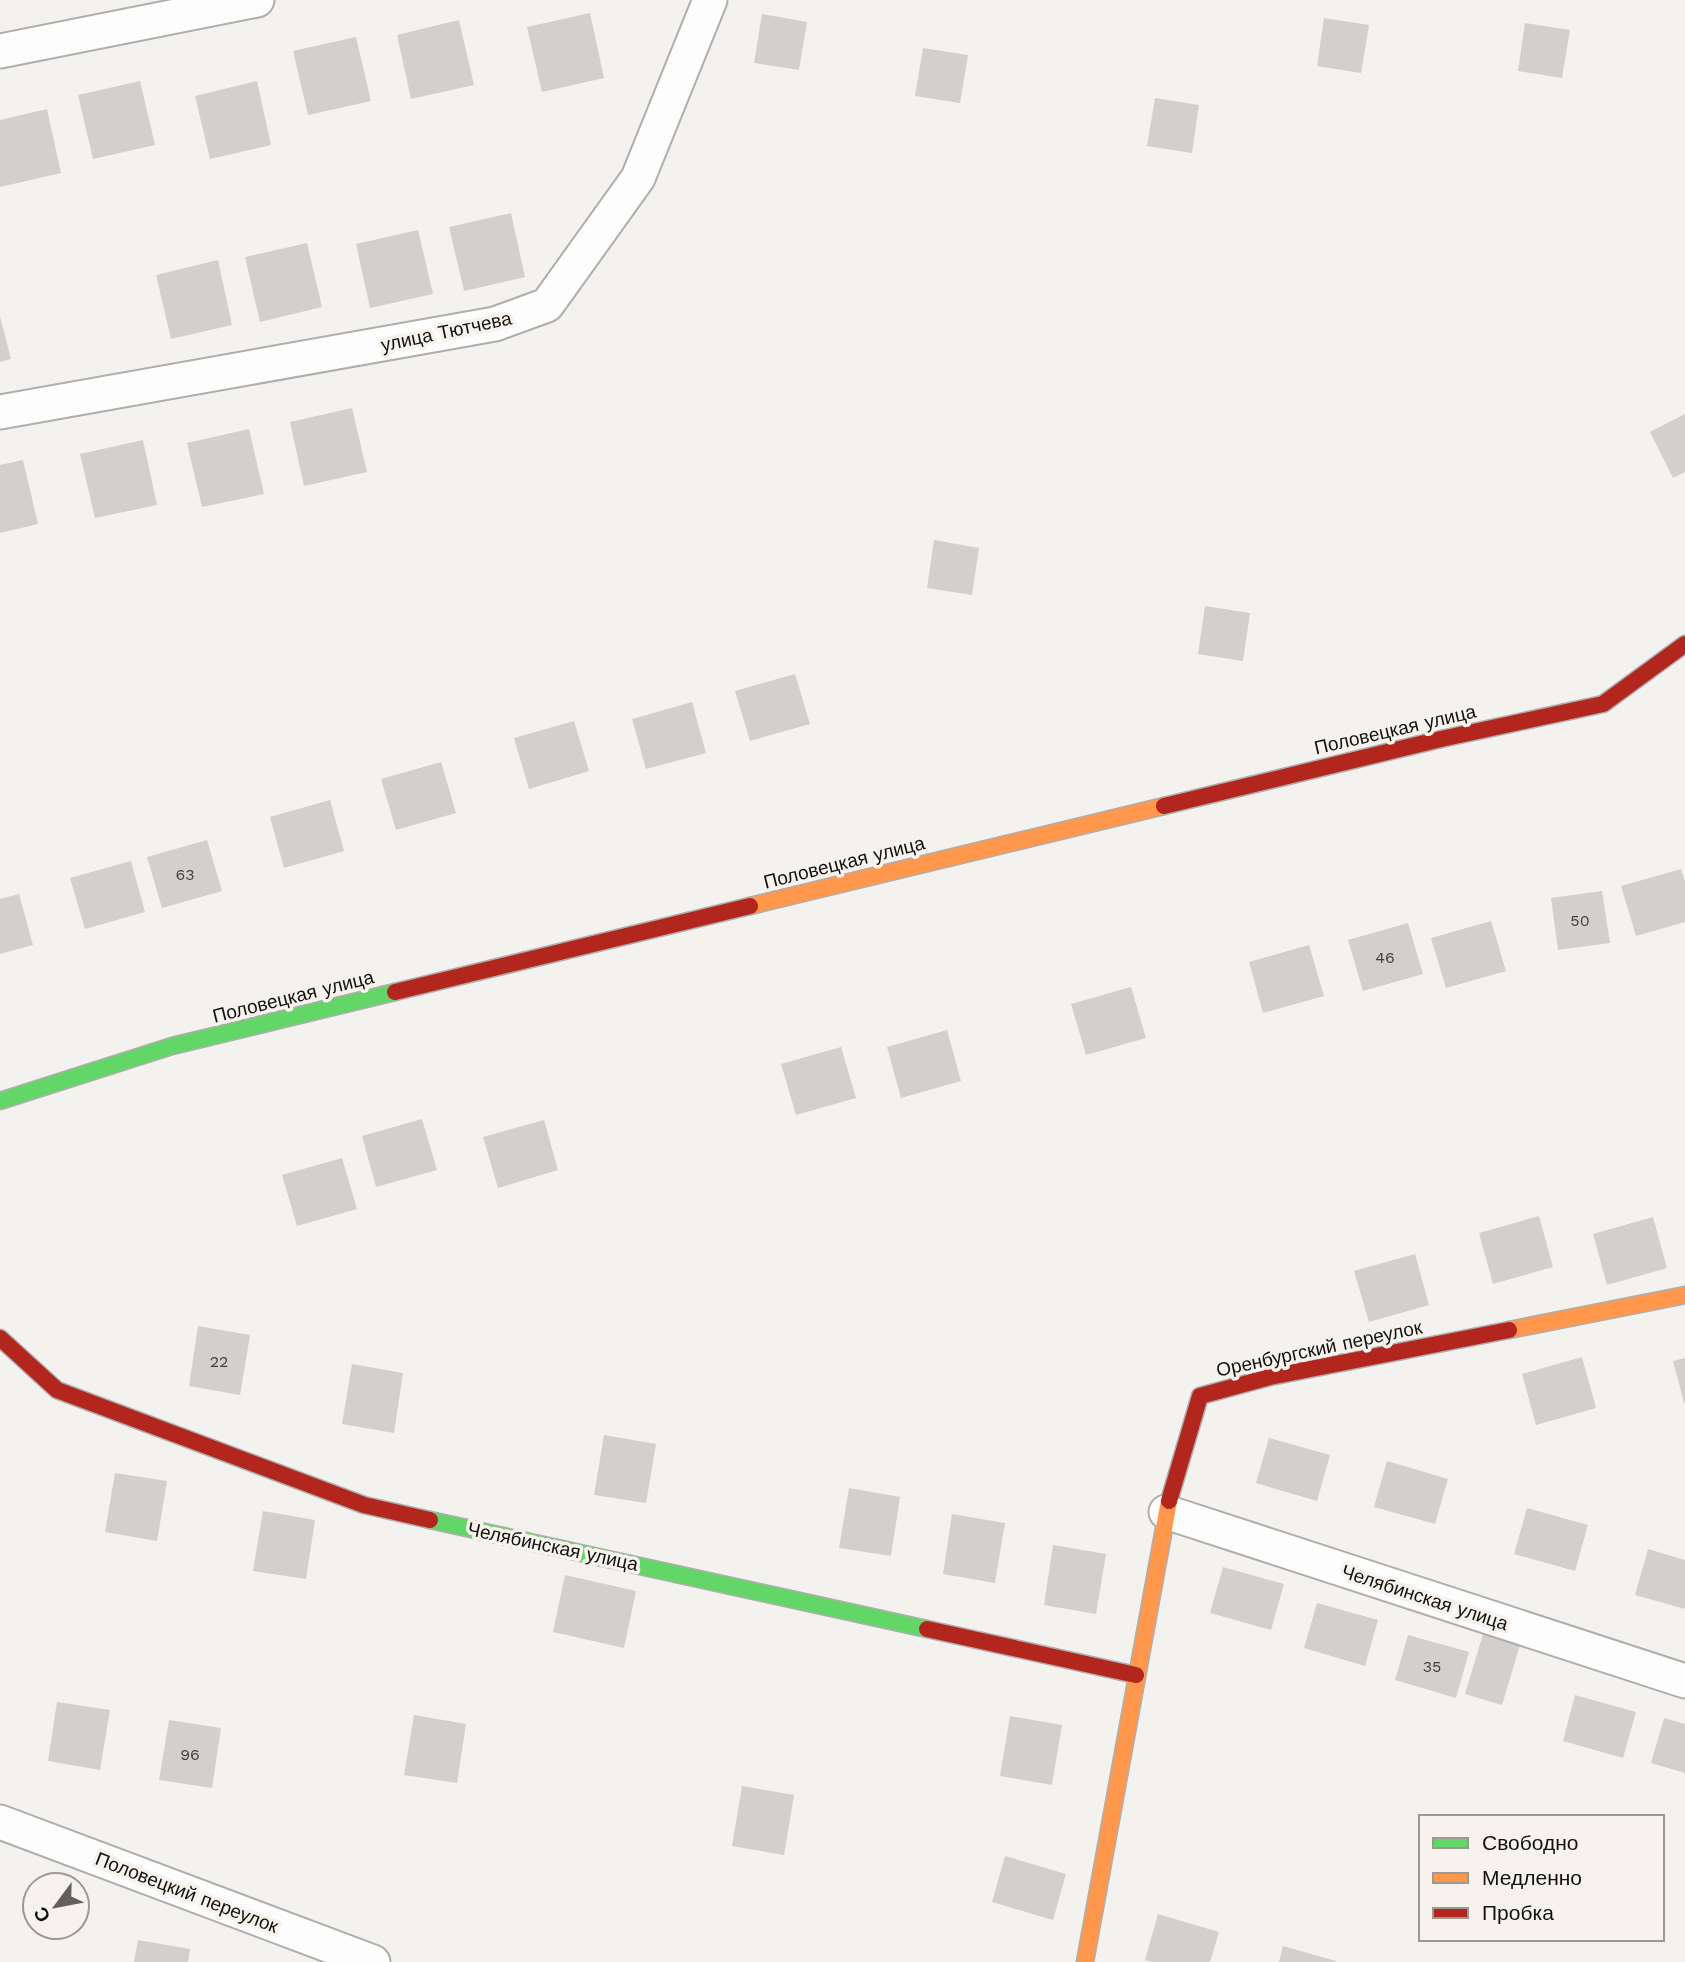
<svg xmlns="http://www.w3.org/2000/svg" width="1685" height="1962" font-family="'Work Sans',sans-serif">
<style>
.building{fill:#d1d0cd}
.lines{fill:none;stroke-linecap:round;stroke-linejoin:round}
.street-casing{stroke:#b0aeac;stroke-width:37}
.fast-casing{stroke:#b0aeac;stroke-width:19}
.slow-casing{stroke:#b0aeac;stroke-width:19}
.jam-casing{stroke:#b0aeac;stroke-width:19}
.street{stroke:#fdfdfd;stroke-width:33}
.fast{stroke:#63d668;stroke-width:16}
.slow{stroke:#ff974d;stroke-width:16}
.jam{stroke:#b3261e;stroke-width:16}
.labels{text-anchor:middle;stroke-width:7;stroke-linejoin:round;paint-order:stroke}
.number-label{font-size:16px;fill:#43423f}
.street-label{font-size:19px;fill:#141210;stroke:#f7f2ec}
</style>
<rect width="100%" height="100%" fill="#f4f2ef"/>
<path class="building" d="M590,13L604,78L542,92L527,27Z
M762,14L807,22L799,70L754,63Z
M1324,18L1369,25L1361,73L1317,66Z
M459,20L474,85L411,99L397,35Z
M1525,23L1570,30L1562,78L1518,71Z
M356,37L371,101L308,115L293,51Z
M923,48L968,55L960,103L915,96Z
M140,81L155,145L93,159L78,95Z
M257,81L271,145L210,159L195,96Z
M1155,98L1199,105L1192,153L1147,146Z
M47,109L61,173L0,187V120Z
M511,213L525,277L464,291L449,227Z
M418,230L433,294L370,308L356,244Z
M307,243L322,307L260,322L245,257Z
M218,260L232,325L171,339L156,275Z
M0,316L11,359L0,362Z
M352,408L367,472L304,486L290,422Z
M1685,414V472L1673,478L1650,432Z
M249,429L264,494L202,507L187,443Z
M143,440L157,505L95,518L80,454Z
M23,460L38,524L0,533V465Z
M934,540L979,548L972,595L927,588Z
M1205,606L1250,613L1243,661L1198,654Z
M795,674L810,724L750,741L735,691Z
M692,702L706,753L646,769L632,719Z
M574,721L589,771L529,789L514,738Z
M441,762L456,813L396,830L381,779Z
M330,800L344,851L284,868L270,817Z
M207,840L222,891L162,908L147,857Z
M131,861L145,912L85,929L70,878Z
M1681,869L1685,882V922L1636,936L1621,886Z
M1602,891L1610,943L1558,950L1551,898Z
M19,894L33,945L0,954V899Z
M1491,921L1506,971L1446,988L1431,938Z
M1408,923L1423,974L1363,991L1348,940Z
M1309,945L1324,996L1263,1013L1249,962Z
M1131,987L1146,1038L1086,1055L1071,1004Z
M947,1030L961,1081L901,1098L887,1047Z
M841,1047L856,1098L796,1115L781,1064Z
M422,1119L437,1170L376,1187L362,1136Z
M544,1120L558,1170L498,1188L483,1137Z
M342,1158L357,1209L297,1226L282,1175Z
M1539,1216L1553,1267L1493,1284L1479,1233Z
M1653,1217L1667,1268L1607,1285L1593,1234Z
M1415,1254L1429,1305L1369,1322L1354,1271Z
M198,1326L250,1335L240,1395L189,1386Z
M1582,1357L1596,1408L1536,1425L1522,1374Z
M1685,1358V1403H1684L1673,1361Z
M352,1364L403,1373L394,1433L342,1424Z
M604,1435L656,1444L646,1503L594,1495Z
M1269,1438L1330,1455L1317,1501L1256,1483Z
M1387,1461L1448,1479L1435,1524L1374,1507Z
M115,1473L167,1481L157,1541L105,1532Z
M849,1488L900,1497L891,1556L839,1548Z
M1527,1508L1588,1525L1575,1571L1514,1554Z
M263,1511L315,1520L306,1579L253,1571Z
M952,1514L1005,1523L995,1583L943,1574Z
M1053,1545L1106,1554L1096,1614L1044,1605Z
M1648,1549L1685,1560V1609L1635,1595Z
M1223,1567L1284,1584L1271,1630L1210,1613Z
M565,1575L636,1591L624,1648L553,1632Z
M1317,1603L1378,1620L1365,1666L1304,1648Z
M1483,1634L1520,1645L1502,1705L1465,1694Z
M1408,1635L1469,1652L1456,1698L1395,1680Z
M1575,1695L1636,1712L1623,1758L1563,1741Z
M57,1702L110,1710L100,1770L48,1761Z
M414,1715L466,1724L457,1783L404,1775Z
M1010,1716L1062,1725L1052,1785L1000,1776Z
M1664,1718L1685,1724V1773L1651,1763Z
M169,1720L221,1728L212,1788L159,1780Z
M742,1786L794,1795L784,1855L732,1846Z
M1005,1856L1066,1874L1053,1920L992,1902Z
M1158,1914L1219,1932L1210,1962H1152L1145,1960Z
M138,1940L190,1949L188,1962H134Z
M1283,1946L1336,1961V1962H1279Z"/>
<g class="lines">
<defs>
<path id="street" d="M0,51L257,0
M0,412L495,324L547,305L638,178L710,0
M1166,1512L1685,1681
M0,1822L373,1962"/>
<path id="fast" d="M0,1101L172,1046L395,992
M430,1520L927,1629"/>
<path id="slow" d="M750,906L1164,806
M1509,1330L1685,1295
M1085,1962L1169,1501"/>
<path id="jam" d="M1164,806L1441,739L1603,704L1685,644
M395,992L750,906
M0,1338L57,1390L364,1505L430,1520
M1169,1501L1200,1396L1270,1377L1509,1330
M927,1629L1136,1675"/>
</defs>
<use href="#street" class="street-casing"/>
<use href="#fast" class="fast-casing"/>
<use href="#slow" class="slow-casing"/>
<use href="#jam" class="jam-casing"/>
<use href="#street" class="street"/>
<use href="#fast" class="fast"/>
<use href="#slow" class="slow"/>
<use href="#jam" class="jam"/>
</g>
<g class="labels">
<g class="number-label">
<text x="185" y="880">63</text>
<text x="1580" y="926">50</text>
<text x="1385" y="963">46</text>
<text x="219" y="1367">22</text>
<text x="1432" y="1672">35</text>
<text x="190" y="1760">96</text>
</g>
<g class="street-label">
<text transform="translate(446 331) rotate(-12)" y="7">улица Тютчева</text>
<text transform="translate(1395 729) rotate(-13)" y="7">Половецкая улица</text>
<text transform="translate(844 862) rotate(-14)" y="7">Половецкая улица</text>
<text transform="translate(293 996) rotate(-14)" y="7">Половецкая улица</text>
<text transform="translate(1319 1348) rotate(-12)" y="7">Оренбургский переулок</text>
<text transform="translate(553 1546) rotate(12)" y="7">Челябинская улица</text>
<text transform="translate(1425 1597) rotate(18)" y="7">Челябинская улица</text>
<text transform="translate(187 1892) rotate(21)" y="7">Половецкий переулок</text>
</g>
</g>
<rect x="1419" y="1815" width="245" height="126" fill="#f7f2ec" stroke="#9c9894" stroke-width="2"/>
<rect x="1433" y="1838" width="35" height="10" fill="#63d668" stroke="#9c9894" stroke-width="2"/>
<text x="1482" y="1850" font-size="21" fill="#141210">Свободно</text>
<rect x="1433" y="1873" width="35" height="10" fill="#ff974d" stroke="#9c9894" stroke-width="2"/>
<text x="1482" y="1885" font-size="21" fill="#141210">Медленно</text>
<rect x="1433" y="1908" width="35" height="10" fill="#b3261e" stroke="#9c9894" stroke-width="2"/>
<text x="1482" y="1920" font-size="21" fill="#141210">Пробка</text>
<g transform="translate(56 1906) rotate(238)"><circle r="33" fill="#f7f2ec" stroke="#9c9894" stroke-width="2"/>
<path d="M0-5L12 26L0 18L-12 26Z" fill="#62605e"/>
<text y="-10" font-size="19" font-weight="bold" text-anchor="middle" fill="#141210">С</text>
</g>
</svg>
